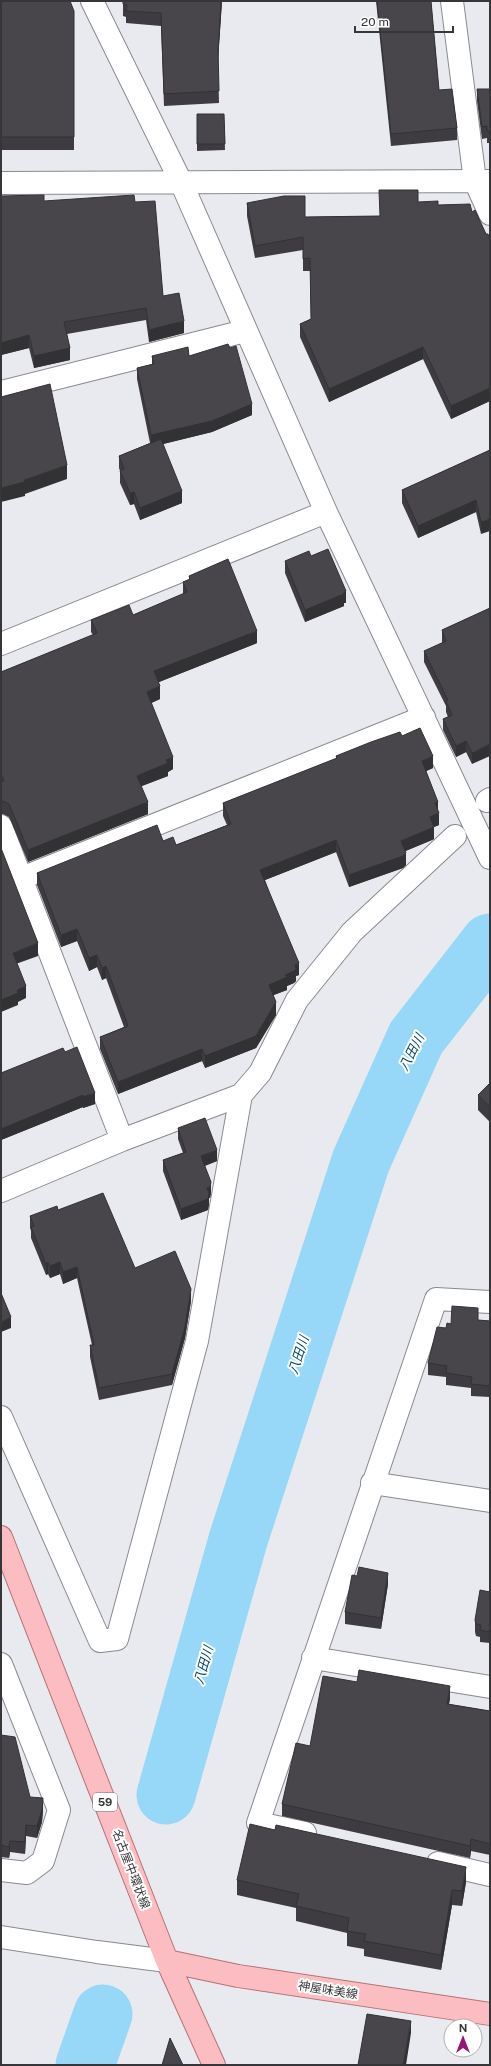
<svg xmlns="http://www.w3.org/2000/svg" width="491" height="2066" font-family="'Public Sans','Noto Sans JP',sans-serif">
<style>
.lines{fill:none;stroke-linecap:round;stroke-linejoin:round}
.river{stroke:#97d7f7;stroke-width:59}
.minor-casing{stroke:#898a8f;stroke-width:24}
.major-casing{stroke:#b57176;stroke-width:24}
.minor{stroke:#fff;stroke-width:22}
.major{stroke:#fbbdc1;stroke-width:22}
.wall{fill:#3e3c40}
.shaded-wall{fill:#323134}
.building{fill:#48464a;stroke:#323134}
.labels{text-anchor:middle;stroke-width:4;stroke-linejoin:round;paint-order:stroke}
.shield{fill:#fff;stroke:#727274;stroke-width:1}
.shield-label{font-size:11px;font-weight:bold;fill:#363638}
.street-label{font-size:12px;fill:#363638;stroke:#fff}
.water-label{font-size:13px;font-style:italic;fill:#004a64;stroke:#fff}
</style>
<rect width="100%" height="100%" fill="#e9eaef"/>
<g class="lines">
<path class="river" d="M166,1795L238,1540L361,1161L416,1038L490,943
M85,2065L103,2014"/>
<defs>
<path id="minor" d="M92,1L181,182L326,512L490,858
M452,1L475,181L490,214
M1,183L490,181
M1,392L245,331
M1,644L326,512
M487,801L490,799
M1,826L122,1140
M22,878L424,717
M1,1191L122,1140L241,1095L260,1073L297,1000L352,932L455,836
M1,1417L100,1641L117,1639L197,1341L241,1095
M372,1483L490,1501
M313,1658L490,1687
M1,1664L59,1810L43,1861L27,1873L1,1870
M305,1833L258,1823L436,1299L490,1302
M438,1863L490,1875
M1,1937L97,1952L167,1961"/>
<path id="major" d="M1,1537L167,1961L214,2065
M167,1961L238,1976L490,2014"/>
</defs>
<use href="#minor" class="minor-casing"/>
<use href="#major" class="major-casing"/>
<use href="#minor" class="minor"/>
<use href="#major" class="major"/>
</g>
<path class="wall" d="M1,1L74,11V150H1Z
M123,1H222L218,58L219,103L164,106L161,26L126,23V17L123,16Z
M376,1H431L439,90L457,128V140L391,146Z
M477,89H490V143H487V138L482,139L477,101Z
M197,114H224L225,150L197,151Z
M1,196L44,201L135,202L163,296L184,333L149,342L146,320L67,334L70,360L34,368L29,348L1,355Z
M418,202L472,212L486,234L490,239V401L451,419L423,359L329,402L300,337V324L311,319L310,271H303V250L255,258L247,216V203L305,217L379,216Z
M152,356H189L252,415L212,432L163,444L182,503L140,520L134,504L130,505L120,483V471L119,468V456L150,443L137,379V368L152,364Z
M490,450L481,534L476,512L418,538L402,503V490Z
M311,556L346,603H344V606L305,622L285,573V561Z
M189,576L257,643L159,682L160,699L151,703L173,769L168,772V776L141,786L148,814L28,862L9,817L3,814H1V672L93,635L91,632V620L133,615L183,594V582L189,580Z
M490,608L472,764L466,752L456,757L443,730V719L448,717L446,712V706L424,662V651L442,643V630Z
M402,736L433,768L426,771L438,810L439,825L434,827V839L432,840L405,851L406,865L403,868L349,887L336,852L265,880L299,975L296,976V981L294,983L287,986V990L273,995L276,1015L256,1048L205,1068L202,1061L118,1094L100,1049V1037L124,1027L106,978L102,980L97,967L89,971L77,941L61,947L37,885V873L163,841L176,845L227,825L223,816V803L336,759V756Z
M65,1052L95,1104L83,1108V1107L1,1140V1073Z
M490,1083V1122L478,1110V1095Z
M178,1128L217,1161L205,1166L211,1193L210,1198H209V1204L208,1210L181,1220L163,1171V1160L183,1153L178,1139Z
M58,1210L135,1268L191,1301L185,1338L172,1385L99,1400L90,1357V1345H92L77,1278L63,1284L60,1274L50,1278L48,1274L46,1275L31,1238V1231L30,1228V1216Z
M478,1320L490,1321V1397L471,1396V1388L446,1385V1377L428,1375V1363L446,1328L451,1324Z
M388,1584L381,1629L345,1624V1612Z
M490,1592V1643L480,1642V1637L476,1636L475,1632V1620Z
M357,1682L450,1698L449,1704L490,1711V1855L471,1851L470,1858L282,1816V1804L310,1746Z
M1,1735L30,1797L43,1810L42,1822L37,1838L26,1836L25,1854L10,1852L9,1858L1,1857Z
M237,1880L466,1882L462,1906L452,1905L441,1970L364,1956V1949L347,1946V1933L296,1921V1908L237,1895Z"/>
<path class="shaded-wall" d="M221,1H222L218,62V50Z
M184,321V333L149,342V330Z
M29,335V348L1,355V343Z
M423,347V359L329,402V389Z
M70,348V360L34,368V356Z
M490,388V401L451,419V406Z
M252,404V415L212,432L151,447V435Z
M67,465V479L25,494V496L1,502V488Z
M182,491V503L140,520V508Z
M134,492V504L130,505V493Z
M476,500V512L418,538V526Z
M490,519V531L481,534V522Z
M346,591V603H344V606L305,622V610Z
M257,631V643L154,684V671Z
M160,686V699L147,705V692Z
M466,741V752L456,757V746Z
M490,744V756L472,764V753Z
M433,756V768L422,773V761Z
M173,757V769L168,772V776L137,788V776Z
M148,802V814L28,862V850Z
M438,802V814L439,813V825L434,827V839L432,840L401,853V841L430,817L435,803Z
M336,840V852L260,882V870Z
M406,853V865L403,868L349,887V875Z
M77,929V941L61,947V935Z
M38,943V956L13,965V953Z
M97,955V967L89,971V958Z
M299,963V975L296,976V981L294,983L287,986V990L269,997V985L285,975L295,965Z
M106,966V978L102,980V968Z
M26,986V998L18,1002V1005L1,1012V1000L17,990Z
M276,1002V1015L256,1048L205,1068V1056Z
M202,1049V1061L118,1094V1082Z
M95,1093V1104L83,1108V1097Z
M83,1095V1107L1,1140V1129Z
M217,1150V1161L201,1167V1156Z
M211,1182V1193L210,1198H209V1204L208,1210L181,1220V1209L207,1188Z
M48,1262V1274L46,1275V1264Z
M60,1262V1274L50,1278V1266Z
M77,1267V1278L63,1284V1272Z
M191,1289V1301L185,1338L172,1385V1374Z
M11,1317V1328L1,1332V1322Z
M388,1573V1584L381,1629V1618Z
M450,1686V1698L447,1716V1704Z
M43,1798V1810L42,1822L37,1838V1826Z
M26,1825V1836L25,1854V1842Z
M471,1839V1851L470,1858V1846Z
M10,1841V1852L9,1858V1847Z
M466,1867V1882L462,1906V1891Z
M452,1890V1905L441,1970V1955Z
M411,2021V2033L406,2065H403Z"/>
<path class="building" d="M1,1H70L74,11V137H1Z
M123,1H221L218,50L219,91L164,94L161,13L126,11L127,5L123,4Z
M377,1H431L439,90L452,89L457,128L391,134Z
M477,89H490V131H487V126L482,127Z
M197,114H224L225,144H197Z
M379,190H418V202L438,201V205L470,204L472,212L475,210L486,234H488L490,239V388L451,406L423,347L329,389L300,324L311,319L310,258L303,259V237L255,246L247,203L284,196H305V217L380,216Z
M44,195V201L134,195L135,202L155,201L163,296L179,293L184,321L149,330L146,308L64,322L70,348L34,356L29,335L1,343V196Z
M228,344L230,348L236,346L252,404L212,421L151,435L137,368L154,364L152,356L188,347L189,356Z
M50,384L67,465L24,480L25,482L1,488V397Z
M161,439L182,491L140,508L134,492L130,493L120,471L124,469L119,456Z
M490,450V519L481,522L476,500L418,526L402,490Z
M328,549L346,591L344,592V594L305,610L285,561L309,551L311,556Z
M228,559L257,631L154,671L160,686L147,692L173,757L166,760L168,763L137,776L148,802L28,850L9,804L3,801H1V782L4,781L1,773V672L97,633L91,620L129,605L133,615L187,592L183,582L190,579L189,576Z
M490,608V744L472,753L466,741L456,746L443,719L452,715L446,701L448,700L424,651L446,641L442,630Z
M420,728L433,756L422,761L438,802L435,803L439,813L430,817L434,827L432,828L401,841L406,853L403,856L349,875L336,840L260,870L299,963L295,965L296,969L294,971L285,975L287,977L269,985L276,1002L256,1036L205,1056L202,1049L118,1082L100,1037L128,1026L106,966L102,968L97,955L89,958L77,929L61,935L37,873L157,825L163,841L173,837L176,845L231,824L223,803L337,758L336,756L371,742L400,732L402,736Z
M1,848L38,943L13,953L26,986L17,990L18,993L1,1000Z
M77,1047L95,1093L83,1097V1095L1,1129V1073L63,1048L65,1052Z
M490,1083V1107L478,1095Z
M205,1118L217,1150L201,1156L211,1182L210,1187L207,1188L209,1193L208,1199L181,1209L163,1160L186,1152L178,1128Z
M103,1193L135,1268L175,1251L191,1289L185,1327L172,1374L99,1388L90,1345H94L77,1267L63,1272L60,1262L50,1266L48,1262L46,1264L31,1227L34,1226L30,1216L57,1206L58,1210Z
M1,1293L11,1317L1,1322Z
M452,1306L478,1308V1320L490,1321V1386L471,1384L472,1377L446,1373L447,1366L428,1363L437,1327L446,1328L447,1323L451,1324Z
M359,1567L388,1573L381,1618L345,1612L352,1575L357,1576Z
M480,1590L490,1592V1632L480,1630L481,1625L476,1624L475,1620Z
M359,1670L450,1686L447,1704L490,1711V1844L471,1839L470,1846L282,1804L296,1743L310,1746L323,1676L357,1682Z
M1,1735L15,1737L30,1797L43,1798L42,1810L37,1826L26,1825L25,1842L10,1841L9,1847L1,1845Z
M250,1824L275,1830L276,1825L466,1867L462,1891L452,1890L441,1955L364,1941L366,1934L347,1931L349,1918L296,1906L299,1894L237,1880Z
M367,2014L411,2021L403,2065H358Z
M170,2038L183,2065H162Z"/>
<g class="labels">
<rect class="shield" x="93" y="1793" width="24" height="18" rx="3"/>
<g class="shield-label">
<text x="105" y="1806">59</text>
</g>
<g class="street-label">
<text transform="translate(131 1869) rotate(69)" y="4">名古屋中環状線</text>
<text transform="translate(328 1990) rotate(9)" y="4">神屋味美線</text>
</g>
<g class="water-label">
<text transform="translate(411 1052) rotate(-63)" y="5">八田川</text>
<text transform="translate(298 1355) rotate(-72)" y="5">八田川</text>
<text transform="translate(203 1665) rotate(-74)" y="5">八田川</text>
</g>
</g>
<rect width="491" height="2066" fill="none" stroke="#363638" stroke-width="4"/>
<g transform="translate(463 2038)"><circle r="19" fill="#ffffff" stroke="#afafaf"/>
<path d="M0-3L7 15L0 10L-7 15Z" fill="#931874"/>
<text y="-6" font-size="11" font-weight="bold" text-anchor="middle" fill="#363638">N</text>
</g>
<path d="M355 26v6h98v-6" fill="none" stroke="#363638" stroke-width="2"/>
<text x="361" y="26" font-size="12" fill="#363638" stroke="#ffffff" stroke-width="3" paint-order="stroke">20 m</text>
</svg>
